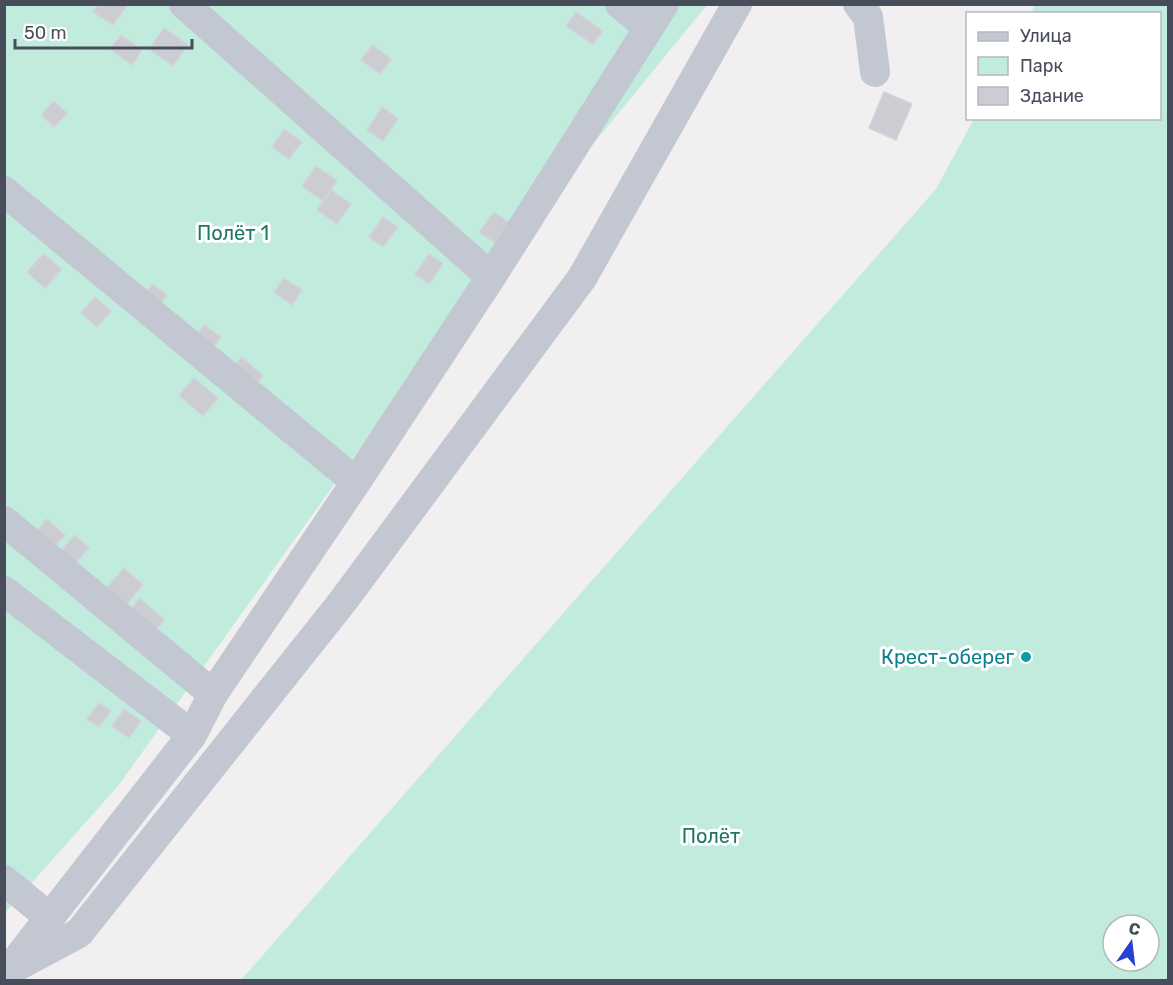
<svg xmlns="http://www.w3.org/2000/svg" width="1173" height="985" font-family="Rubik,sans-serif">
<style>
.green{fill:#c0ebdd;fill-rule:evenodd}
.building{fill:#cccdd3;stroke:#d3d3da;stroke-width:1.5}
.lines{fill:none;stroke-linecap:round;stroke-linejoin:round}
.minor{stroke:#c3c7d2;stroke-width:30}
.culture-dot{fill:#0f9aa8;stroke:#fff;stroke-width:2}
.labels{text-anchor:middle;stroke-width:6;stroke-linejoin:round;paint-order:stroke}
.park-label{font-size:20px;fill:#1e7663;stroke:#fff}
.culture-label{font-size:20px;fill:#0d838f;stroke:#fff;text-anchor:end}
</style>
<rect width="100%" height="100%" fill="#f1efef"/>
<path class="green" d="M5,5H707L472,292L118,786L5,913Z
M1035,5H1168V980H241L936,189L974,119L1160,118V14L1031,13ZM1113,925H1149V961H1113Z"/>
<path class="building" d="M98,4H128L113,25L93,12Z
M576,12L603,31L593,44L566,26Z
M164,28L188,45L173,66L149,49Z
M121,35L142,50L132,65L110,49Z
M372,45L391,59L380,74L361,60Z
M884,92L912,104L896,140L869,128Z
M54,101L67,113L54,127L41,115Z
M382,107L398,119L383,141L367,130Z
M284,129L302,142L289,159L272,147Z
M316,166L337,181L323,201L302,186Z
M331,190L351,204L337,224L317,210Z
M494,212L509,223L495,243L479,232Z
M383,217L398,227L383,247L369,237Z
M43,254L62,269L45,288L27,272Z
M429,254L443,264L429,284L415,274Z
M284,278L302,290L292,305L274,292Z
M152,284L167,295L155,311L140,301Z
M95,297L111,311L97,327L81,313Z
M204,325L221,337L206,357L190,345Z
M242,357L263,376L252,389L231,370Z
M194,378L218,398L203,416L179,395Z
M47,519L65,535L53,549L35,533Z
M75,535L89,548L73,566L59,553Z
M124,568L143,585L123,608L104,591Z
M140,598L164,620L154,632L130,610Z
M99,703L111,711L99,727L87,719Z
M124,709L141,721L129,738L112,726Z"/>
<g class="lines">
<path class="minor" d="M184,4L491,277
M620,4L649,28
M858,4L868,17L875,72
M4,191L356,482
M4,521L213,694
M4,591L192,735
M4,880L50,918
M15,962L192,735L213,694L356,482L491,277L664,4
M8,971L79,933L343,601L582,278L737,4"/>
</g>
<circle class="culture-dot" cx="1026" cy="657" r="6"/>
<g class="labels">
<g class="park-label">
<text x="233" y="240">Полёт 1</text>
<text x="711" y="843">Полёт</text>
</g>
<g class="culture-label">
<text x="1014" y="664">Крест-оберег</text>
</g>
</g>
<rect width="1173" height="985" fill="none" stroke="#484d5b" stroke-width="12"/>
<rect x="966" y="12" width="195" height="108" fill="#ffffff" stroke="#b6b8bd" stroke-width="1.5"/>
<rect x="978" y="32" width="30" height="9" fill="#c3c7d2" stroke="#b6b8bd" stroke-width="1.5"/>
<text x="1020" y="42" font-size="18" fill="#484d5b">Улица</text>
<rect x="978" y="57" width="30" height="18" fill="#c0ebdd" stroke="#b6b8bd" stroke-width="1.5"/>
<text x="1020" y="72" font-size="18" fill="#484d5b">Парк</text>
<rect x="978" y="87" width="30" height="18" fill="#cccdd3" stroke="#b6b8bd" stroke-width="1.5"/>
<text x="1020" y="102" font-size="18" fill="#484d5b">Здание</text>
<g transform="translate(1131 943) rotate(14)"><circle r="28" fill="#ffffff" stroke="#b6b8bd" stroke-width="1.5"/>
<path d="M0-4.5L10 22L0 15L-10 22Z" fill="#2742d2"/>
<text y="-9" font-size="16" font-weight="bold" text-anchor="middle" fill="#484d5b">С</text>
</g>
<path d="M15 39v9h177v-9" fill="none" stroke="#484d5b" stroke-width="3"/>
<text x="24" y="39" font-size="18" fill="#484d5b" stroke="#ffffff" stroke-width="4.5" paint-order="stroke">50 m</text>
</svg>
